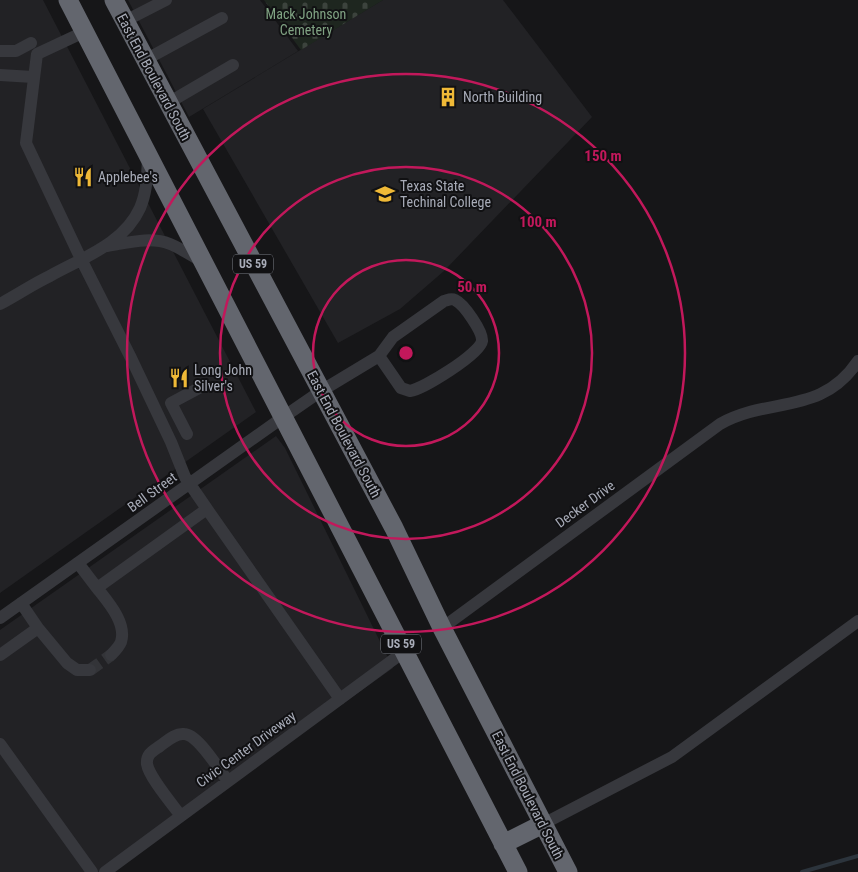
<svg xmlns="http://www.w3.org/2000/svg" width="858" height="872" font-family="'Roboto Condensed',sans-serif">
<style>
.built{fill:#222225}
.cemetery{fill:url(#cemetery-stones)}
.lines{fill:none;stroke-linecap:round;stroke-linejoin:round}
.stream{stroke:#2c343c;stroke-width:4}
.minor-tunnel{stroke:#333438;stroke-width:12;stroke-dasharray:12 6;stroke-linecap:butt}
.minor{stroke:#37383d;stroke-width:12}
.highway{stroke:#63666e;stroke-width:19}
.ring{fill:none;stroke:#c2185b;stroke-width:2.5}
.labels{text-anchor:middle;stroke-width:4;stroke-linejoin:round;paint-order:stroke}
.shield{fill:#111113;stroke:#7b7e86;stroke-width:1}
.shield-label{font-size:12px;font-weight:bold;fill:#a8acb8}
.park-label{font-size:14px;fill:#80a383;stroke:#111113}
.street-label{font-size:14px;fill:#a8acb8;stroke:#111113}
.poi-label{font-size:14px;fill:#a8acb8;stroke:#111113;text-anchor:start}
.centre{fill:#c2185b;stroke:#111113;stroke-width:2.5}
.ring-label{font-size:15px;text-anchor:middle;font-weight:bold;fill:#c2185b;stroke:#111113;stroke-width:4;stroke-linejoin:round;paint-order:stroke}
</style>
<defs>
<pattern id="cemetery-stones" width="16" height="16" patternUnits="userSpaceOnUse" patternTransform="scale(1.25)"><rect width="16" height="16" fill="#1e261f"/><path d="M2 7V4a2 2 0 0 1 4 0v3zM10 15v-3a2 2 0 0 1 4 0v3z" fill="#3c433d"/></pattern>
</defs>
<rect width="100%" height="100%" fill="#161618"/>
<path class="built" d="M0,0H43L256,412L0,593Z
M128,0H260L298,51L189,117Z
M383,0H503L592,117L444,271L400,309L338,343L203,109Z
M276,436L285,448L393,668L106,872H0V630Z"/>
<path class="cemetery" d="M264,0H383L301,50Z"/>
<g class="lines">
<path class="stream" d="M802,872L858,856"/>
<path class="minor-tunnel" d="M90,670L111,655"/>
<path class="minor" d="M125,21L166,0
M0,51H16L31,43
M145,60L222,18
M0,75L33,77
M168,103L233,65
M107,246C127,243 150,236 170,244C180,248 191,255 201,261
M0,304C17,295 33,284 50,276C82,258 124,244 140,208C147,192 147,175 148,159
M187,434L171,403L199,388
M207,509L340,699
M78,563L97,588L207,509L185,477L171,442L131,358L81,259L26,143L37,54L84,32
M97,588C108,602 127,623 121,642C119,647 115,651 111,655
M0,618L282,418L321,391L379,356L393,337L444,301C448,300 451,298 455,300C464,304 483,332 482,341C480,354 423,389 410,391L401,388L379,356
M38,628L67,663L77,670H90
M442,628L720,424C770,396 821,416 858,361
M0,655L38,628L21,603
M0,744L92,872
M181,816C172,804 149,777 147,764C146,754 153,751 160,746C167,741 175,733 184,734C198,734 219,770 228,781
M543,824L672,757L858,621
M105,872L405,651"/>
<path class="highway" d="M68,0L518,872
M114,0L394,528L442,628L568,872
M503,844L543,824"/>
</g>
<g class="ring">
<circle cx="406" cy="353" r="93"/>
<circle cx="406" cy="353" r="186"/>
<circle cx="406" cy="353" r="279"/>
</g>
<defs>
<symbol id="building-bare" viewBox="-9 -9 18 18"><path d="M-4-6H4V6H1V3H-1V6H-4ZM-2.5-4.3h1.7v1.8h-1.7ZM.8-4.3h1.7v1.8H.8ZM-2.5-1h1.7V.8h-1.7ZM.8-1h1.7V.8H.8Z" fill="#efb937" stroke="#111113" stroke-width="2.5" paint-order="stroke"/></symbol>
<symbol id="restaurant-bare" viewBox="-9 -9 18 18"><path d="M-5-6h1v4h1v-4h1v4h1v-4h1v5L-1.5 .5V6h-2V.5L-5-1ZM5-6V6H3V1.5H1.5Q1.5-4 5-6Z" fill="#efb937" stroke="#111113" stroke-width="2.5" paint-order="stroke"/></symbol>
<symbol id="university-bare" viewBox="-9 -9 18 18"><path d="M0-5L7-2L0 1L-7-2ZM-4 1L0 2.5L4 1V4Q0 6-4 4Z" fill="#efb937" stroke="#111113" stroke-width="2.5" paint-order="stroke"/></symbol>
</defs>
<g fill-rule="evenodd">
<use href="#building-bare" x="434" y="83" width="28" height="28"/>
<use href="#restaurant-bare" x="69" y="163" width="28" height="28"/>
<use href="#university-bare" x="371" y="180" width="28" height="28"/>
<use href="#restaurant-bare" x="165" y="364" width="28" height="28"/>
</g>
<g class="labels">
<g class="shield">
<rect x="233" y="254.5" width="40" height="19" rx="4"/>
<rect x="381" y="634.5" width="40" height="19" rx="4"/>
</g>
<g class="shield-label">
<text x="253" y="268">US 59</text>
<text x="401" y="648">US 59</text>
</g>
<g class="park-label">
<text x="306" y="19">Mack Johnson<tspan x="306" dy="16">Cemetery</tspan></text>
</g>
<g class="street-label">
<text transform="translate(154 77) rotate(62)" y="5">East End Boulevard South</text>
<text transform="translate(344 434) rotate(62)" y="5">East End Boulevard South</text>
<text transform="translate(152 492) rotate(-36)" y="5">Bell Street</text>
<text transform="translate(585 504) rotate(-36)" y="5">Decker Drive</text>
<text transform="translate(246 749) rotate(-36)" y="5">Civic Center Driveway</text>
<text transform="translate(528 795) rotate(63)" y="5">East End Boulevard South</text>
</g>
<g class="poi-label">
<text x="463" y="102">North Building</text>
<text x="98" y="182">Applebee's</text>
<text x="400" y="191">Texas State<tspan x="400" dy="16">Techinal College</tspan></text>
<text x="194" y="375">Long John<tspan x="194" dy="16">Silver's</tspan></text>
</g>
</g>
<circle cx="406" cy="353" r="8" class="centre"/>
<g class="ring-label">
<text x="603" y="161">150 m</text>
<text x="538" y="227">100 m</text>
<text x="472" y="292">50 m</text>
</g>
</svg>
